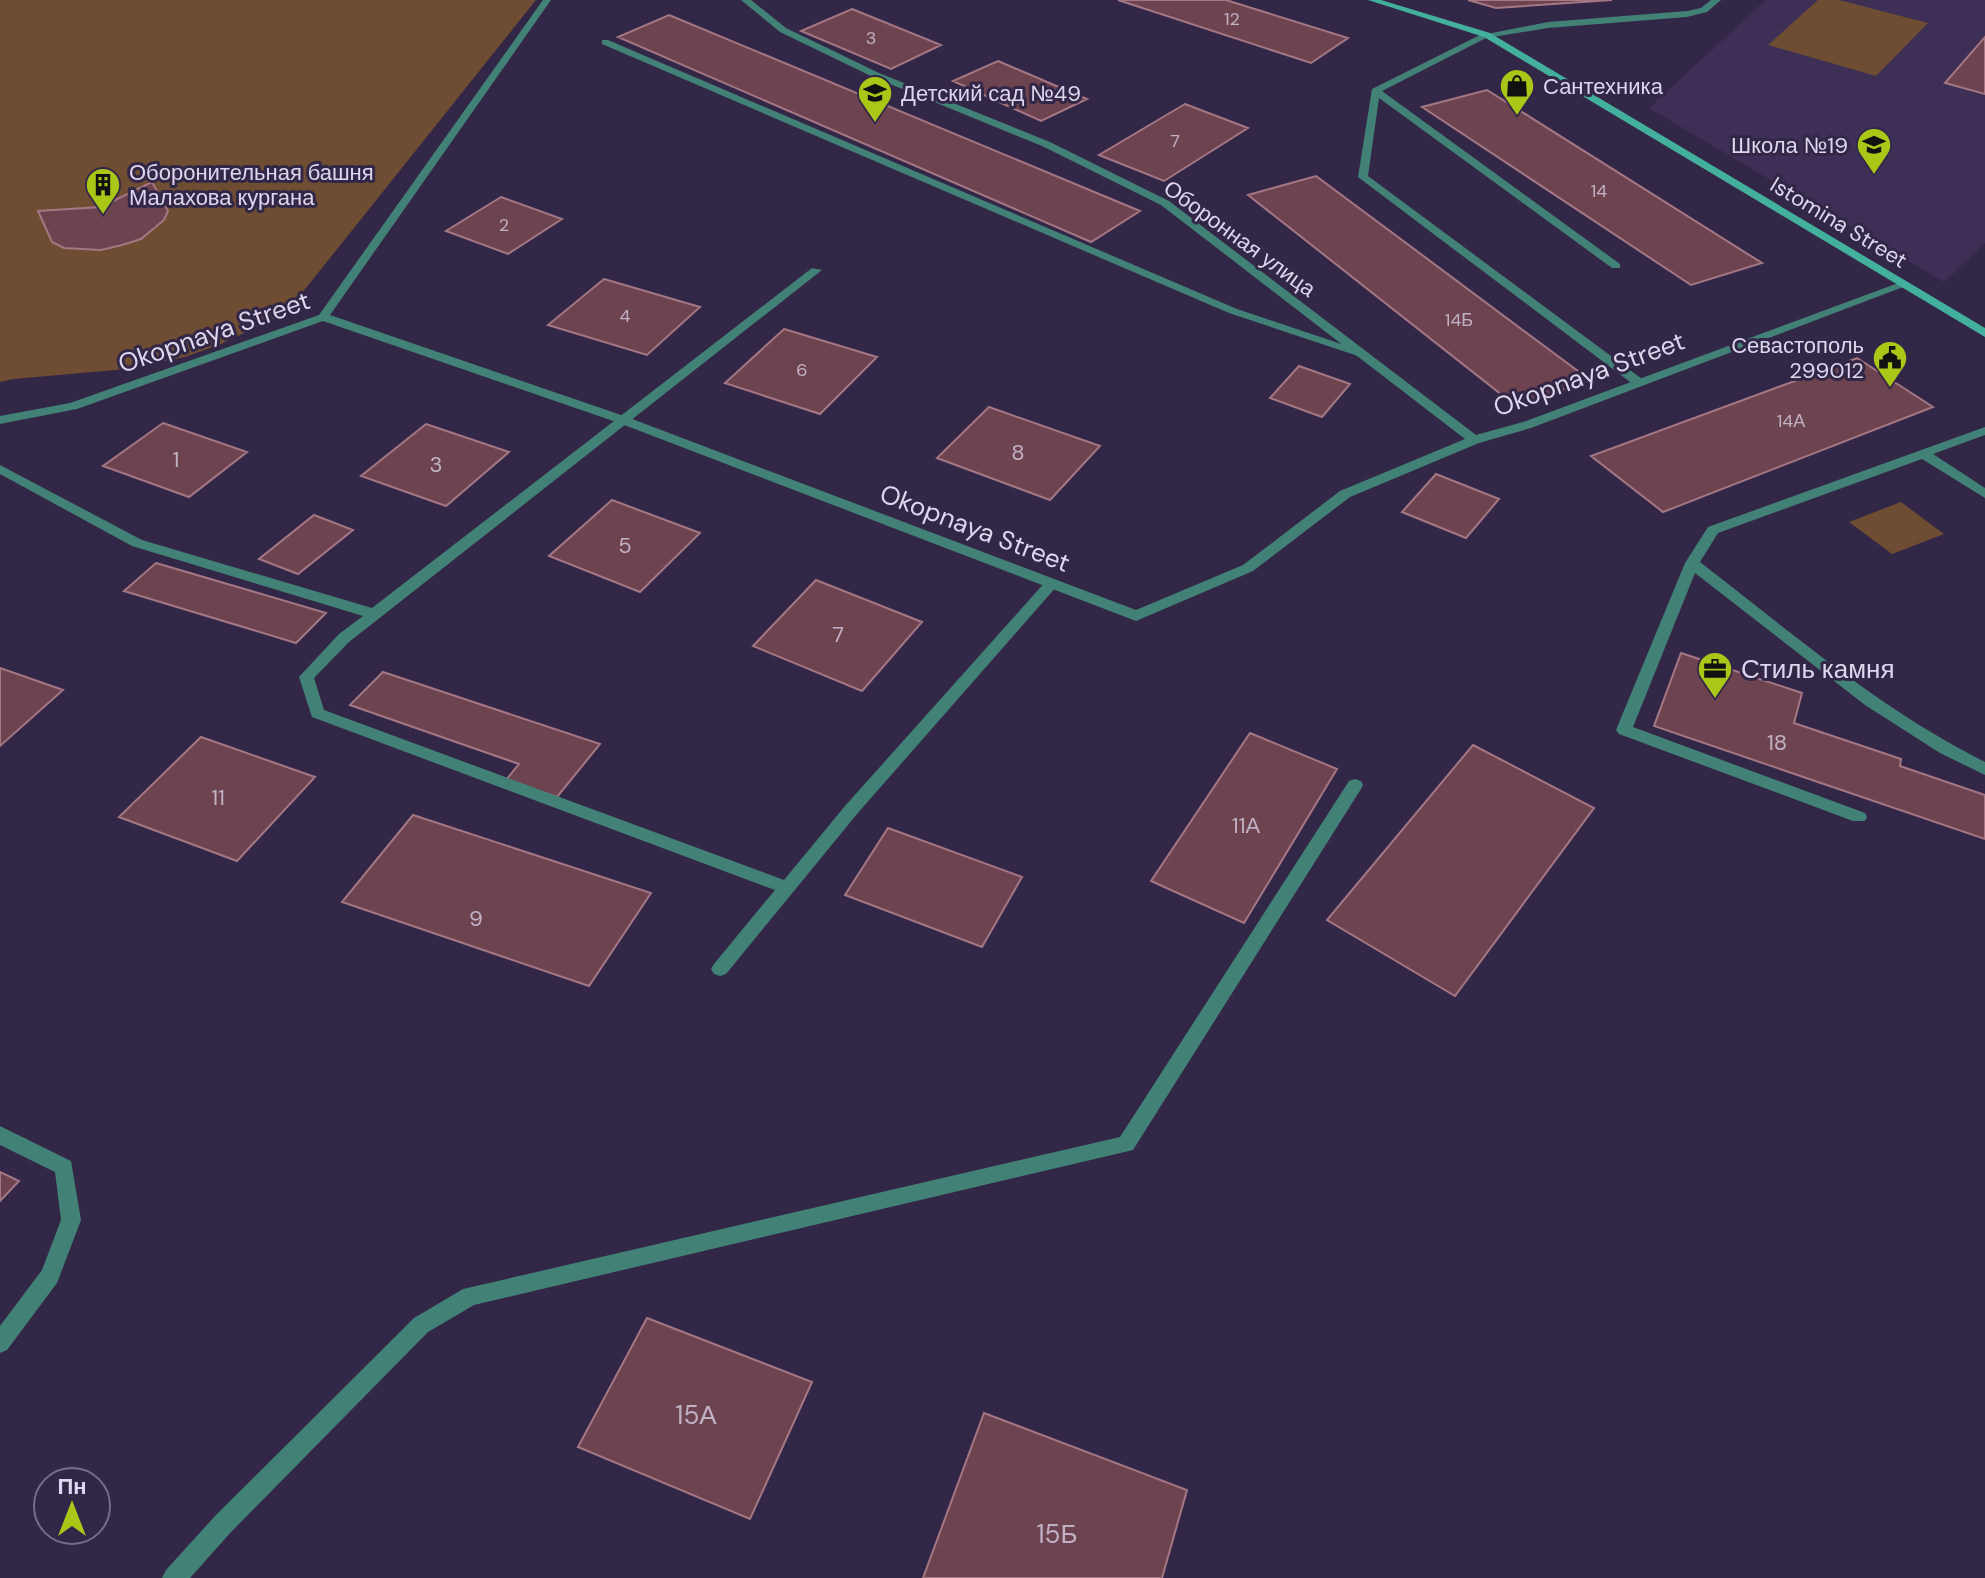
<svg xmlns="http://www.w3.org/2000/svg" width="1985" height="1578" font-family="'DM Sans',sans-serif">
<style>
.built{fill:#3e2f57}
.green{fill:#6e4d32}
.building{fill:#6c434f;stroke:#a57784;stroke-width:2}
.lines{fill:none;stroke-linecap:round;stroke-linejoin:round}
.service{fill:#428175;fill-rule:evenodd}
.minor{fill:#428175;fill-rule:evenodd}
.secondary{fill:#43b09d;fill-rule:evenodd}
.labels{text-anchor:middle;stroke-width:6;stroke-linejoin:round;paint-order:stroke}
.far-number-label{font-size:18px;fill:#c1b1c5}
.far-poi-label{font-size:22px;fill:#ddd6ec;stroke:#332748;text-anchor:start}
.far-street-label{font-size:22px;fill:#ddd6ec;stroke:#332748}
.number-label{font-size:22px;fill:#c1b1c5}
.street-label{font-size:26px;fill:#ddd6ec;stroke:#332748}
.poi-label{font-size:26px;fill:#ddd6ec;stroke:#332748;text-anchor:start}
.near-number-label{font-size:26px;fill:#c1b1c5}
</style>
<rect width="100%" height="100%" fill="#332748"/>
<path class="built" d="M1766,0H1985V243L1944,282L1649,108Z"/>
<path class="green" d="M0,0H536L286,313L221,344L185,357L127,369L13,379L0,382Z
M1818,0H1839L1928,23L1876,76L1768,45Z
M1901,502L1944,534L1892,554L1849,522Z"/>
<path class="building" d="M1118,0H1226L1348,38L1311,63Z
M1468,0H1612L1496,8Z
M852,9L941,45L891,69L801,31Z
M669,15L1140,211L1091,242L618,37Z
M1985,37V94L1945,83Z
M998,61L1087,99L1041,121L953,81Z
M1487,90L1762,263L1691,285L1422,107Z
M1185,104L1248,128L1164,181L1099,155Z
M1316,176L1551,351L1590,380L1516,406L1248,195Z
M152,182L168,211L164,220L141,239L122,245L101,250L64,248L52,242L38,211L101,207Z
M501,197L562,219L508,254L446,231Z
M604,279L700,307L647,355L548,325Z
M784,329L877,357L820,414L725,383Z
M1857,358L1933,407L1663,512L1591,456Z
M1299,366L1350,384L1322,417L1270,398Z
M989,407L1100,446L1050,500L937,458Z
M163,423L247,452L189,497L103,466Z
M426,424L509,452L446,506L361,476Z
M1436,474L1499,499L1466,538L1402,512Z
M612,500L700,533L640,592L549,556Z
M314,515L353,530L298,574L259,559Z
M156,563L326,613L296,643L124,591Z
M816,580L922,622L862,691L753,646Z
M1681,653L1802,693L1794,723L1901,759L1900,766L1985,795V839L1654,726Z
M0,668L63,690L0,746Z
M383,672L600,744L557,797L506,780L519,764L350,705Z
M1250,733L1337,769L1244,923L1151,881Z
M201,737L315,777L237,861L119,817Z
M1473,745L1594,808L1455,996L1327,920Z
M413,815L651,893L589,986L342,902Z
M888,828L1022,877L982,947L845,895Z
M0,1172L19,1181L0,1201Z
M647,1318L812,1382L750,1519L578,1447Z
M984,1413L1187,1490L1162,1578H923Z"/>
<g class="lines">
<path class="service" d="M1484,33L1492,35L1382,91L1620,264V268H1612L1379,98L1368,176L1642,379V385H1634L1358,177L1372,89Z
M602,40H608L1237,309L1368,353L1366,356H1358L1229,313L602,44Z
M812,268L822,270L349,642L314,678L324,710L784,880L845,806L1047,580H1057L1059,583L1057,586L857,814L726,974L720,976L714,974L711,969L714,964L775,890L312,717L299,677L339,634L363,616L132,546L0,474V465L142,540L372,608Z
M1985,427V435L1933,454L1985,488V498L1922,459L1718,533L1700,562C1792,633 1880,709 1985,762V775L1940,753L1865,705L1695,573L1633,727L1865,813L1867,817L1865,821H1853L1619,734L1616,730L1685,563L1708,527Z
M1355,779L1361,781L1363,785L1361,789L1133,1150L474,1305L428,1332L232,1531L190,1578H162L166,1570L216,1515L414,1318L463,1289L1120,1137L1349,781Z
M0,1126L71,1161L81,1220L57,1283L7,1350L0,1353V1326L42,1270L61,1220L55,1172L0,1145Z"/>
<path class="minor" d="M543,0H551L330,315L627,417L1136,610L1243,565L1340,491L1465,439L1161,205L1042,146L873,77L780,32L741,0H751L786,28L879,73L1050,142L1169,201L1476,435L1523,422L1901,282L1911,284L1531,428L1479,443L1350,497L1253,571L1136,621L619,423L323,321L77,409L0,424V416L70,403L319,315Z
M1711,0H1721L1707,12L1687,17L1548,28L1487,38L1482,35L1548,22L1687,11L1701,8Z"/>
<path class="secondary" d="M1368,0H1381L1490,33L1985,328V337L1484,37Z"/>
</g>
<defs>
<symbol id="shop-pin" viewBox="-11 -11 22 30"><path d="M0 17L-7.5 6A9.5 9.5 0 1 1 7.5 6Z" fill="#aac718" stroke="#332748"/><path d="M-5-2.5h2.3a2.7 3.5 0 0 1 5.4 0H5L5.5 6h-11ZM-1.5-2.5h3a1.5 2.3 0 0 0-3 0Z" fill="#111"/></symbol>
<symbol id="school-pin" viewBox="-11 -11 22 30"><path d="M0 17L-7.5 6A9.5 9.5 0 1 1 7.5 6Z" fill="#aac718" stroke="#332748"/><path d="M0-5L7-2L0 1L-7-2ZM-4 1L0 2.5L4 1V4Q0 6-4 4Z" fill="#111"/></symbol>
<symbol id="building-pin" viewBox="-11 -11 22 30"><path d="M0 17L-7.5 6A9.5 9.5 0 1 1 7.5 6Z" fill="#aac718" stroke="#332748"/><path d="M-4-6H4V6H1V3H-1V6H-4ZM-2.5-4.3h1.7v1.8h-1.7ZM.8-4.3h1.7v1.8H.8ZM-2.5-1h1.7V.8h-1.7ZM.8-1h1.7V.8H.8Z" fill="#111"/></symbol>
<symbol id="civic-pin" viewBox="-11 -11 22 30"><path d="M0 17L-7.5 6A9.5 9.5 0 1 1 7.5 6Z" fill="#aac718" stroke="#332748"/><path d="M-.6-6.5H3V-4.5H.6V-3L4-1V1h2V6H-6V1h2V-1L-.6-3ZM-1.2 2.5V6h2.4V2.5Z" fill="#111"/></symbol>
<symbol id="office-pin" viewBox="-11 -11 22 30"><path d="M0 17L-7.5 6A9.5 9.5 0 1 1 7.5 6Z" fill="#aac718" stroke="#332748"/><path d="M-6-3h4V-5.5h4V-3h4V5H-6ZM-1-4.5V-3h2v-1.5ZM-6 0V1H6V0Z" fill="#111"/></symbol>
</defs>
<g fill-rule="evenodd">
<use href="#shop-pin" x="1497" y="66" width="40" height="54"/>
<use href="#school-pin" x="855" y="73" width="40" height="54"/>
<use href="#school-pin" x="1854" y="125" width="40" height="54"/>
<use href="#building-pin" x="83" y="165" width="40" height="54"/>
<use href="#civic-pin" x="1870" y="338" width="40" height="54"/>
<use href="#office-pin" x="1695" y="649" width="40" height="54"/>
</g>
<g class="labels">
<g class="far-number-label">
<text x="1232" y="25">12</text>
<text x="871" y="44">3</text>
<text x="1175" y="147">7</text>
<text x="1599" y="197">14</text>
<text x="504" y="231">2</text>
<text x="625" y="322">4</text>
<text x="1459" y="326">14Б</text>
<text x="802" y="376">6</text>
<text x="1791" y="427">14А</text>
</g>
<g class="far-poi-label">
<text x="1543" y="94">Сантехника</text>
<text x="901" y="101">Детский сад №49</text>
<text x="1848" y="153" text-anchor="end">Школа №19</text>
<text x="129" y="180">Оборонительная башня<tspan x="129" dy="25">Малахова кургана</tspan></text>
<text x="1864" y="353" text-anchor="end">Севастополь<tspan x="1864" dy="25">299012</tspan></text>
</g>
<g class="far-street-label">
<text transform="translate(1839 222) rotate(31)" y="8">Istomina Street</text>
<text transform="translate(1240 238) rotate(36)" y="8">Оборонная улица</text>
</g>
<g class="number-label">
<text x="1018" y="460">8</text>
<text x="176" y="467">1</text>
<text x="436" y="472">3</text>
<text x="625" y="553">5</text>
<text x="838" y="642">7</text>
<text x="1777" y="750">18</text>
<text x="218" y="805">11</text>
<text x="1246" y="833">11А</text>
<text x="476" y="926">9</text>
</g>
<g class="street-label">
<text transform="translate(214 332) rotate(-19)" y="9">Okopnaya Street</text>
<text transform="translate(1589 374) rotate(-20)" y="9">Okopnaya Street</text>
<text transform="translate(975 528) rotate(21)" y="9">Okopnaya Street</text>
</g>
<g class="poi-label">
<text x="1741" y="678">Стиль камня</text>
</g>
<g class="near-number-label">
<text x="696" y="1424">15А</text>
<text x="1057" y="1543">15Б</text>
</g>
</g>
<g transform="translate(72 1506)"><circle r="38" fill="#332748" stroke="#776d8a" stroke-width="2"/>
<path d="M0-6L14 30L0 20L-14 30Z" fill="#aac718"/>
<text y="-12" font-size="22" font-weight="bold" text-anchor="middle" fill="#ddd6ec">Пн</text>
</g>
</svg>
